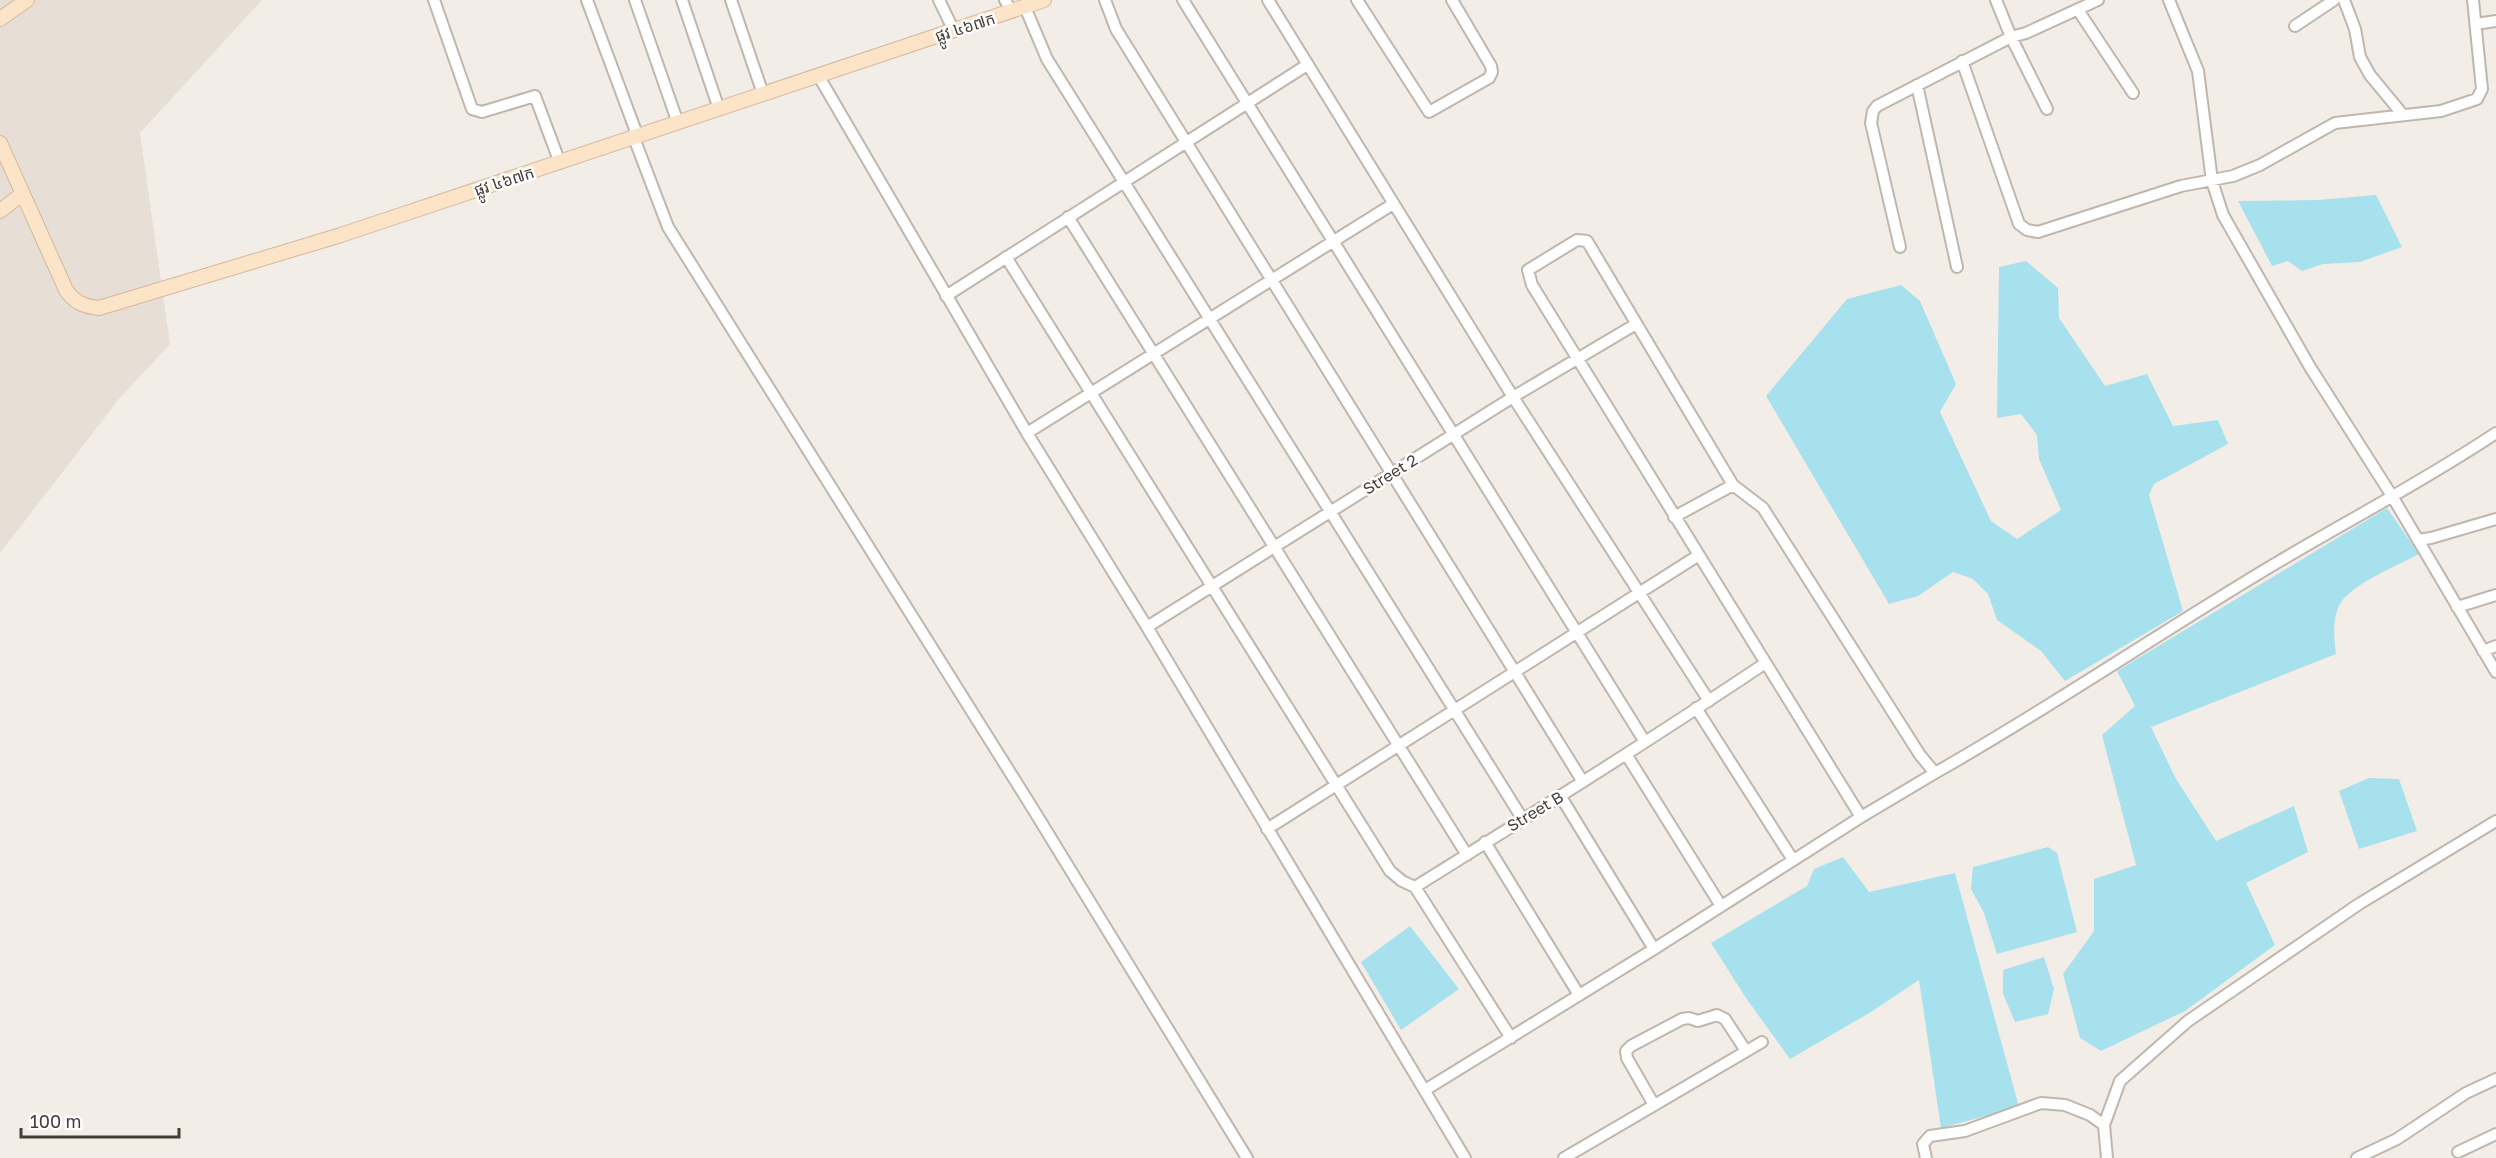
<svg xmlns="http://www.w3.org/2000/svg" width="2496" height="1158" font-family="'Golos Text','Noto Sans Khmer',sans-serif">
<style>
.residential{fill:#e7ded6}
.water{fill:#a7e1ed}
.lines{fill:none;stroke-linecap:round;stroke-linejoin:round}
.street-casing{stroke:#c1b6ae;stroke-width:14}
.secondary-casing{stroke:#d4b89c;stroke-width:16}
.street{stroke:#fff;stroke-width:10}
.secondary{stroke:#fce4c9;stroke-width:14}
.labels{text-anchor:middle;stroke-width:5;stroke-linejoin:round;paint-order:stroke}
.street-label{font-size:16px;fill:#463d37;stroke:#fff}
</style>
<rect width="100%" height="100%" fill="#f3ede8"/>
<path class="residential" d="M0,0H262L140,133L170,344L119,399L0,553Z"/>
<path class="water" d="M2376,195L2402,247L2360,262L2323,264L2302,271L2288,261L2272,266L2238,201L2318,200Z
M2026,261L2058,288L2059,318L2105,386L2147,374L2173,426L2218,420L2228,444L2154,484L2149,495L2183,611L2065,681L2041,651L1997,620L1988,594L1973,579L1953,572L1918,596L1889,604L1766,396L1847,299L1901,285L1920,301L1956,384L1940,412L1991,521L2017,539L2061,510L2039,459L2037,435L2021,414L1997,418L1999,267Z
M2387,508L2419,554C2397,566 2353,583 2340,604C2332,618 2334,639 2336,654L2151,727L2176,779L2216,841L2294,806L2308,852L2246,883L2275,945L2185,1011L2101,1051L2080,1038L2063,974L2094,931V879L2136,865L2102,735L2135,706L2117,671Z
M2369,778L2399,779L2417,831L2359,849L2339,791Z
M2048,847L2057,853L2077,932L1997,954L1984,913L1971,889L1973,867Z
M1843,857L1869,892L1955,873L2019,1107L1941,1128L1919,980L1871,1012L1790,1059L1746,998L1711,943L1807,886L1814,869Z
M1410,926L1459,989L1401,1030L1361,962Z
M2044,957L2054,989L2048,1014L2015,1022L2003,994V970Z"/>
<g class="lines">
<defs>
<path id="street" d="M434,0L472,109L482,112L535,96L560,163
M587,0L638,137
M635,0L678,123
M682,0L719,109
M731,0L763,94
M939,0L954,31
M1005,0L1012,12
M1105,0L1116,29L1583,782
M1183,0L1645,742
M1268,0L1513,397L1709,701
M1357,0L1429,112L1489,78L1492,72L1491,66L1452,0
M2169,0L2198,71L2212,181L2223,215L2310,367L2392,496L2496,672
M2344,0L2355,29L2360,57L2370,75L2403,115
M1025,7L1047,59L1522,818
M2078,10L2133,93
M2476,24L2496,21
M2295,26L2334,0
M1962,61L2019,224L2027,230L2038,232L2181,186L2233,176L2260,165L2335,123L2441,111L2477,99L2482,89L2473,0
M818,75L1027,433L1147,627L1465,1158
M1917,85L1957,267
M2047,109L2011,37L2026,33L2098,0
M634,138L668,227L1033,809L1247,1158
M1068,217L1467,855
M1900,247L1871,123L1873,111L1877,106L2011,37L1996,0
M1006,257L1390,871L1402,881L1415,887
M946,296L1307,65
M1027,433L1393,204
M1674,517L1733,485
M2418,540L2431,538L2496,519
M2457,607L2496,595
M1147,627L1513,397L1636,324
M2483,651L2496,646
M1696,708L1793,860
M1626,754L1721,906
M1935,773C2050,708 2159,633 2273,565C2347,521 2424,481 2496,433
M1561,797L1654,949
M1267,829L1699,555
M1485,842L1579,995
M1415,887C1532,814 1649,741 1764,664
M1415,887L1511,1038
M1425,1090L1654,949L1861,817L1935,773L1920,755L1763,508L1733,485L1587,241L1577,240L1528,270L1532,285L1861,817
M1654,1105L1627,1058L1626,1051L1631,1046L1682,1019L1689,1018L1698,1021L1717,1015L1725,1019L1746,1051
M2104,1125L2120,1081L2188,1021L2359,904L2496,821
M2458,1152L2496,1134
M1564,1158L1762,1042
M1926,1158L1923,1144L1930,1136L1965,1131L2041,1103L2065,1105L2090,1115L2104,1125L2107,1158
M2357,1158L2397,1139L2466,1093L2496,1079"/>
<path id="secondary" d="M0,19L27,0
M0,143L66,290C75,303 83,306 99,308L341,235L1044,0
M0,211L22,194"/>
</defs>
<use href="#street" class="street-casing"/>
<use href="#secondary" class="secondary-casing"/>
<use href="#street" class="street"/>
<use href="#secondary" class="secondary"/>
</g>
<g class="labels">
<g class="street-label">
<text transform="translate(965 27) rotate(-18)" y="6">ផ្លូវ ៤៦៧ក</text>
<text transform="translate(504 181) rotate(-18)" y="6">ផ្លូវ ៤៦៧ក</text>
<text transform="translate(1390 474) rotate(-32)" y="6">Street 2</text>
<text transform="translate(1535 811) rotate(-31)" y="6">Street B</text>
</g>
</g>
<path d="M21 1128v9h158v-9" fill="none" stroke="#463d37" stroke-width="3"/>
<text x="30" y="1128" font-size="18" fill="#463d37" stroke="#ffffff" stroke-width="4.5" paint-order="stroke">100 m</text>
</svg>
